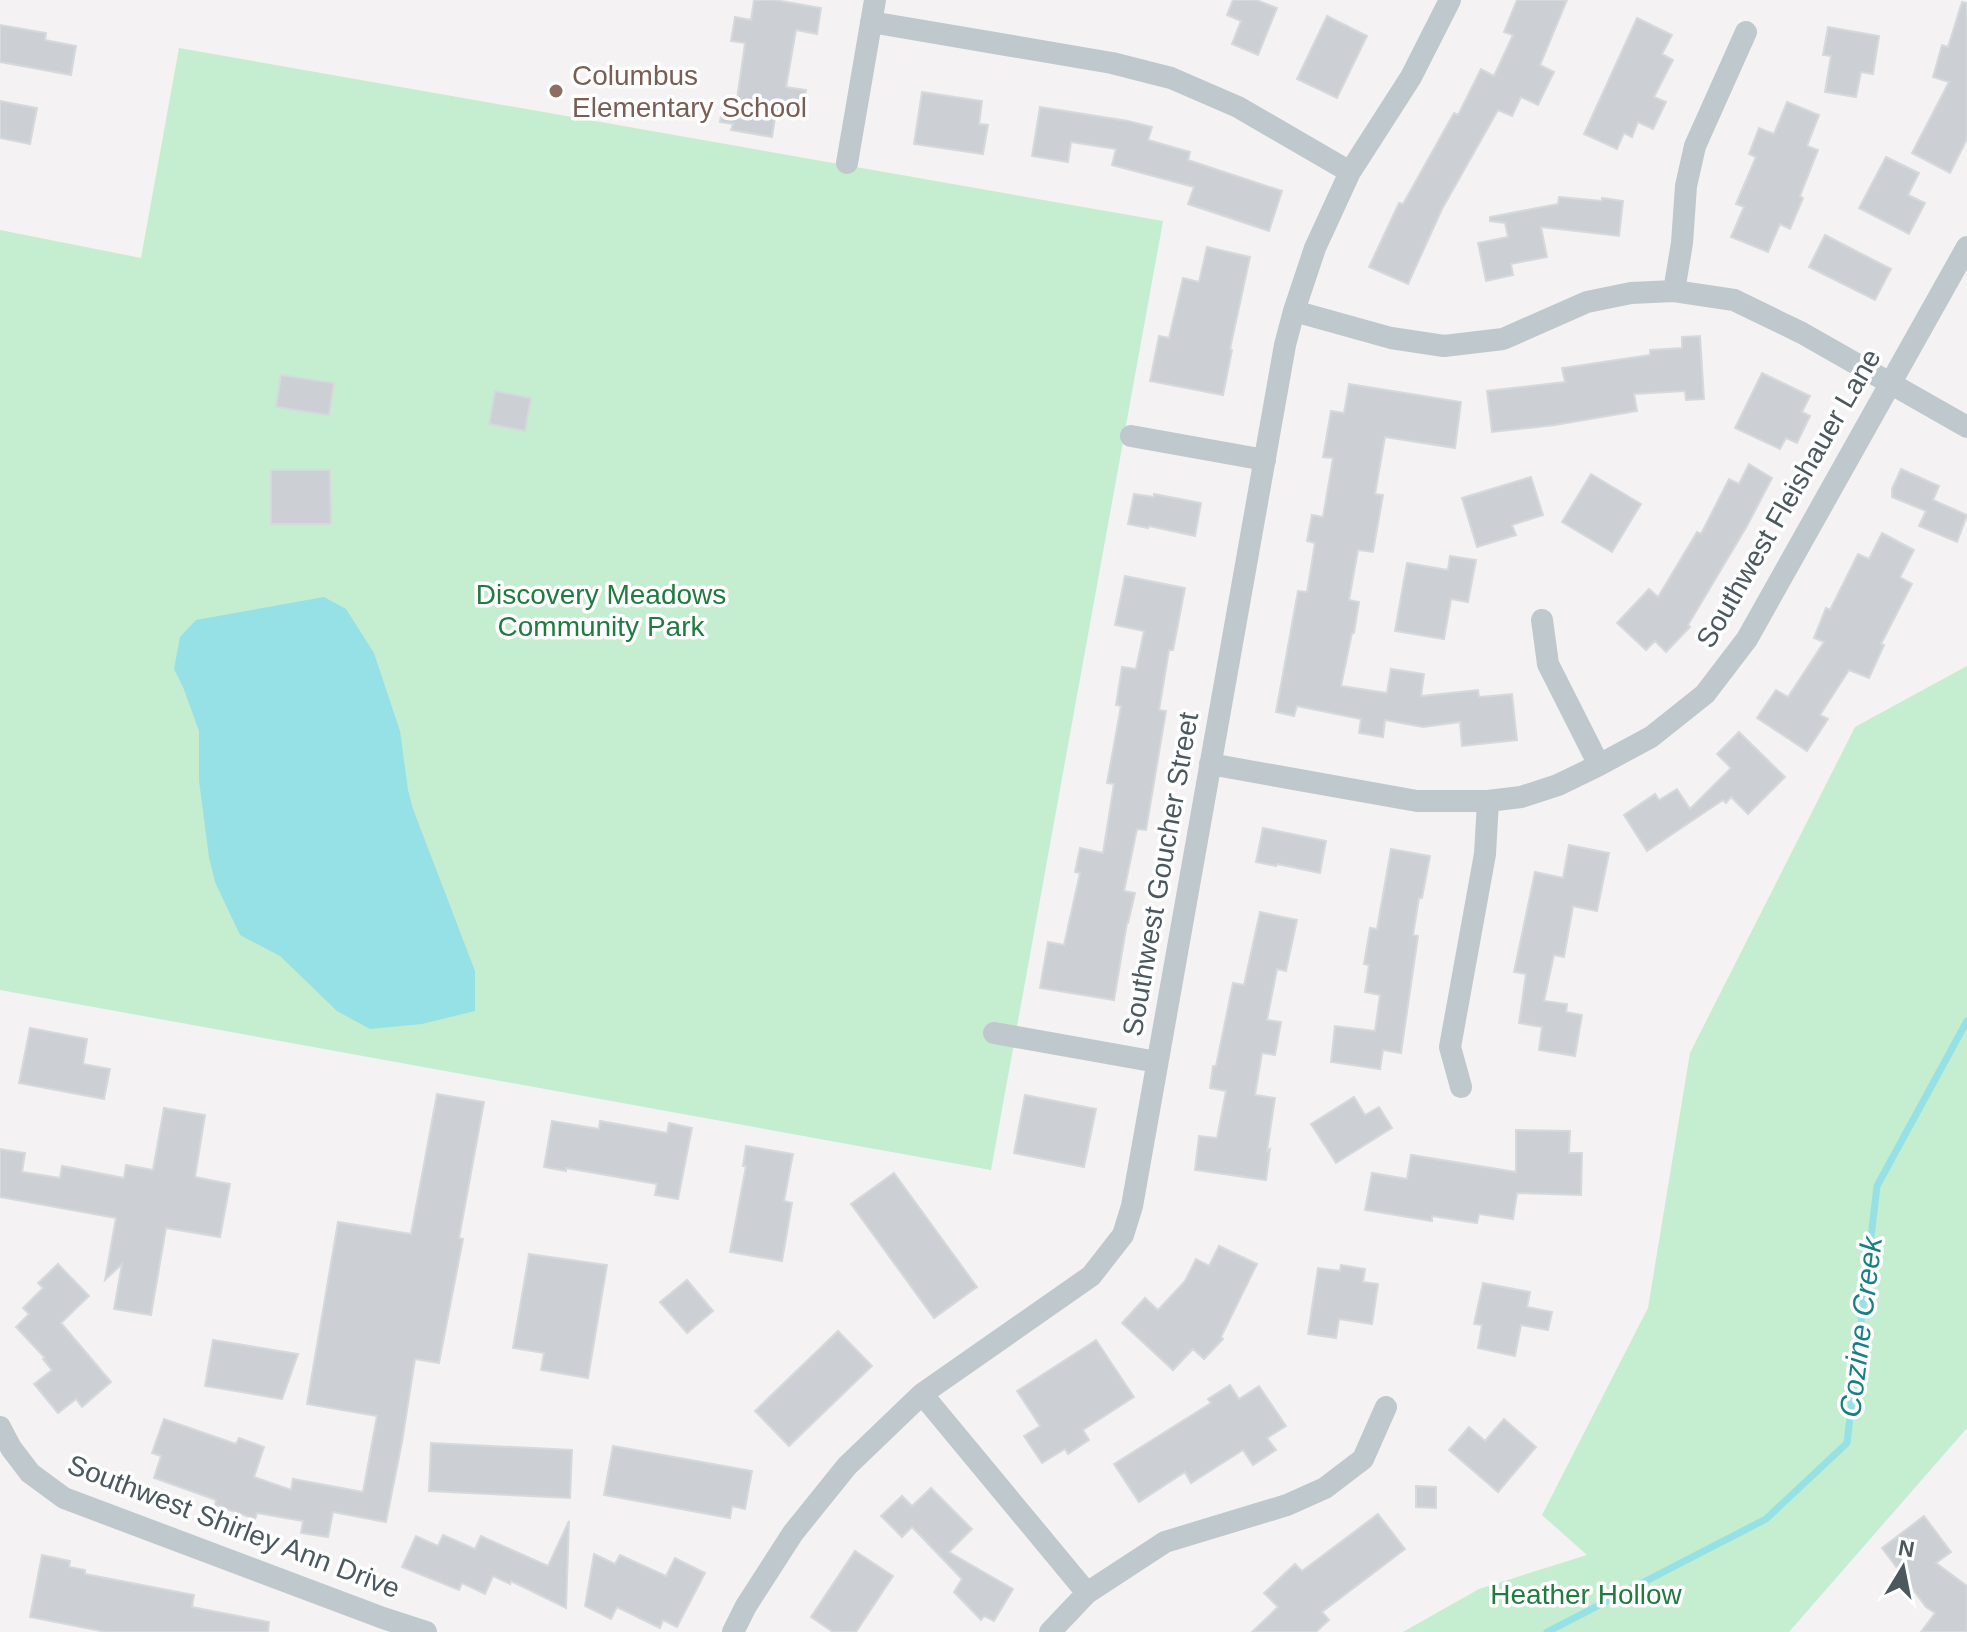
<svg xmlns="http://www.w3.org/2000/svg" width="1967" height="1632" font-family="Helvetica,sans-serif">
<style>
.green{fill:#c5edcf}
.water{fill:#96e1e6}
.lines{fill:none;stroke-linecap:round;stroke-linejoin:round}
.stream{stroke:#96e1e6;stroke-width:7}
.building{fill:#ccd0d4;stroke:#d6d9dc;stroke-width:2}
.street{stroke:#bfc8cd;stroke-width:22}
.education-dot{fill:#8d6e63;stroke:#fff;stroke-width:3}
.labels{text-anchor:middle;stroke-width:7;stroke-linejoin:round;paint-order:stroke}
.education-label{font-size:28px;fill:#785e54;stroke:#fff;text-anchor:start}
.street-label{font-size:28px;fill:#4b585e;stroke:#fff}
.park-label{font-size:28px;fill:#207b40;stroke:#fff}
.water-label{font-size:30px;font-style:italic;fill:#177f86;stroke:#fff}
</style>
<rect width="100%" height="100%" fill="#f4f2f2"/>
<path class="green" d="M179,48L1163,221L991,1170L0,990V230L141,258Z
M1967,666V1428L1789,1632H1403L1479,1589L1587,1555L1542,1515L1648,1308L1690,1053L1855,727Z"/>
<path class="water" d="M324,597L346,609L374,653L400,731L408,790L413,809L475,971V1011L422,1024L370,1029L337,1011L280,956L240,935L215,882L209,857L199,781V731L183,687L174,669L180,637L196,620Z"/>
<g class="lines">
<path class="stream" d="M1547,1632L1766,1519L1847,1443L1877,1186L1967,1021"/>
</g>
<path class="building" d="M754,0H775L821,8L817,34L796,30L786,87L806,90L802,116L776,112L772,137L731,130L733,124L720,122L724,97L737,99L744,51L745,43L731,41L735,17L751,20Z
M1233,0H1256L1277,8L1258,55L1232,44L1241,21L1227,15Z
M1517,0H1567L1540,65L1554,72L1538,105L1521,97L1512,116L1498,110L1442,209L1408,284L1369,267L1399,203L1403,204L1454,113L1458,115L1481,69L1494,76L1513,35L1504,32Z
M1962,2L1967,3V139L1950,173L1912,153L1949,82L1933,77L1942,45L1948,47Z
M1327,16L1367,36L1337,98L1297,79Z
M1637,18L1672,35L1662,54L1673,60L1654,97L1666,102L1653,129L1638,122L1632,137L1624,133L1617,149L1584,134Z
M0,25L46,33L45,40L76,46L71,75L0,62Z
M1828,27L1879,36L1873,74L1861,72L1856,97L1825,92L1831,56L1823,55Z
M922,92L982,101L979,124L988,125L983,154L914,144Z
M0,101L37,108L30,144L0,138Z
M1787,102L1819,115L1807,146L1818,150L1800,196L1803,198L1790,229L1780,224L1768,252L1731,237L1744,207L1736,204L1756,157L1749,154L1759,128L1774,134Z
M1040,107L1128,121L1152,127L1148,140L1190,152L1188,160L1282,191L1269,231L1188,204L1194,187L1112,165L1116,149L1071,142L1068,162L1032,156Z
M1886,157L1919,173L1908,195L1925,203L1909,234L1859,208Z
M1559,197L1602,201V198L1623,201L1619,236L1541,227L1547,257L1511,264L1513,275L1486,281L1478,243L1508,237L1505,223L1490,221V217L1558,204Z
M1825,235L1891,269L1875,300L1809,267Z
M1207,247L1250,257L1230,349L1232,350L1223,395L1150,381L1159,336L1169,338L1183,278L1199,282Z
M1700,336L1704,399L1686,400L1685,391L1634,394L1637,411L1555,425L1492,432L1487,391L1565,382L1562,368L1650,355V350L1682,348V337Z
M1762,373L1810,396L1802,412L1810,416L1797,443L1786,438L1780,449L1735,428Z
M281,375L334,383L329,415L276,407Z
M1349,384L1461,402L1455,448L1385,437L1375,494L1383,495L1373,552L1358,550L1349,600L1359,602L1354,633H1352L1341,686L1387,693L1391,669L1424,674L1421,696L1478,690L1479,697L1512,694L1517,740L1462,746L1460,722L1423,727L1385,720L1383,737L1359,733L1361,719L1297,706L1294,716L1276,712L1298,591L1307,592L1315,543L1307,541L1312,515L1323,517L1333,458L1323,457L1331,411L1344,413Z
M495,391L531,398L525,431L489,424Z
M1749,464L1772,478L1747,526L1688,625L1690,627L1666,652L1655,641L1646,650L1617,623L1649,589L1658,597L1697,532L1701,534L1729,479L1739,484Z
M1901,469L1939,486L1933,500L1967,515L1957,542L1919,526L1926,511L1892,497V489Z
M271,470H330L331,524H271Z
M1591,474L1641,504L1612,552L1562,522Z
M1531,477L1543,515L1512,525L1516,535L1477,547L1462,498Z
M1134,494L1154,497V494L1201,503L1195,536L1149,526L1148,528L1128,524Z
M1882,533L1914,550L1900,577L1912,584L1881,644L1884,645L1869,678L1849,670L1820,715L1828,719L1807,751L1757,718L1776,690L1788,697L1824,642L1814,638L1826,608L1830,610L1858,554L1869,559Z
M1450,556L1476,560L1468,602L1451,599L1444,639L1395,631L1407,563L1448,570Z
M1125,576L1185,588L1173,650H1169L1159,710L1166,711L1146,830L1137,829L1124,891L1135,893L1128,923H1127L1114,1000L1040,988L1048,942L1064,945L1080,873L1075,872L1080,848L1103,853L1114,784L1107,783L1121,706L1116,705L1122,667L1136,669L1144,631L1115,625Z
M1739,732L1785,777L1748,814L1731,797L1726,803L1723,800L1647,851L1624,815L1655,794L1659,800L1677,789L1690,809L1731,768L1717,754Z
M1263,828L1326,841L1320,873L1277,864L1276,866L1256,862Z
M1569,845L1609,853L1597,911L1573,906L1564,957L1554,955L1544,1001L1567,1004L1566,1012L1582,1015L1575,1056L1539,1050L1542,1027L1519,1023L1526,974L1514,972L1535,872L1563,878Z
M1391,849L1430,856L1422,898H1419L1413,935L1418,936L1401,1053L1383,1050L1380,1069L1331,1062L1335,1026L1375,1031L1380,995L1365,992L1369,965L1364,964L1370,928L1377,929Z
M1260,912L1297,920L1286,971L1277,969L1267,1020L1281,1022L1275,1055L1262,1053L1255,1095L1275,1098L1267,1151L1270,1149L1266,1180L1195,1170L1199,1136L1217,1138L1226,1091L1210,1088L1213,1066H1216L1233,983L1244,985Z
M30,1028L87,1039L83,1064L110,1069L104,1099L19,1083Z
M437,1094L484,1102L459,1238L463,1239L439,1363L415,1359L402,1442L386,1522L333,1512L328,1537L301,1533L303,1521L257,1513L255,1519L215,1505L216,1500L154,1478L161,1456L152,1453L164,1419L236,1444L239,1438L264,1447L254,1477L291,1490L293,1479L363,1492L377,1416L307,1404L338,1222L411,1234Z
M1025,1095L1096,1109L1084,1167L1014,1153Z
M1354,1097L1365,1115L1379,1107L1392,1128L1336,1163L1311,1124Z
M164,1108L205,1115L195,1177L230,1184L220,1237L166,1228L151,1315L114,1309L122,1264L105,1280L116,1218L0,1197V1149L25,1153L22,1172L60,1178L62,1166L124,1178L126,1165L153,1170Z
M552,1121L599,1129L600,1121L667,1133L669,1123L692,1128L678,1199L655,1195L657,1184L566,1168V1171L544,1167Z
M1516,1130L1570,1131L1569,1153H1582L1581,1195L1517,1193L1513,1219L1479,1214L1477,1223L1432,1216V1221L1365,1210L1372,1173L1407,1179L1411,1155L1516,1172Z
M746,1146L793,1154L784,1201L792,1203L782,1261L730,1252L746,1166H743Z
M894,1173L977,1287L934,1318L851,1204Z
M1219,1246L1257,1264L1221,1337L1223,1339L1204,1359L1193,1349L1173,1370L1122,1323L1145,1298L1158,1310L1185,1281L1196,1259L1209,1266Z
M529,1254L607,1265L588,1378L541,1370L544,1353L513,1348Z
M58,1264L89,1296L61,1323L111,1382L82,1407L76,1399L58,1413L34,1384L52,1370L43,1359L45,1358L16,1327L29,1314L23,1308L43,1288L38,1283Z
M1341,1265L1365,1269L1363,1282L1378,1284L1372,1324L1339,1319L1336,1338L1308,1334L1318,1268L1340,1271Z
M687,1280L713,1311L687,1333L660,1302Z
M1483,1283L1530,1292L1527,1307L1552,1312L1548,1330L1521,1325L1515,1356L1478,1348L1482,1325L1474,1324Z
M838,1331L872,1366L789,1446L755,1411Z
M213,1340L298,1354L282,1399L205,1386Z
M1096,1340L1134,1397L1083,1430L1089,1440L1068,1454L1065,1449L1042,1463L1024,1436L1040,1426L1017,1391Z
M1230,1385L1239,1399L1259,1386L1286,1426L1267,1438L1276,1450L1253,1465L1243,1450L1191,1483L1185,1472L1139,1502L1114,1464L1211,1403L1208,1399Z
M1504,1419L1536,1447L1498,1492L1449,1450L1469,1427L1485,1441Z
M431,1443L572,1450L570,1498L429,1491Z
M613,1446L752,1471L745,1509L732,1506L730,1518L604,1495Z
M1416,1486L1436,1487V1508L1416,1507Z
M931,1488L972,1529L949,1552L1013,1589L994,1621L984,1616L981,1620L954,1592L962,1579L912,1527L902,1537L881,1516L902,1496L912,1506Z
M1378,1514L1405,1549L1322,1612L1329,1620L1316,1632H1252L1278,1607L1264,1593L1295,1564L1302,1571Z
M1924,1516L1951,1552L1936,1563L1967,1586V1632H1921L1935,1613L1926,1607L1882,1548Z
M569,1521L566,1608L511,1581L510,1584L493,1576L485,1594L462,1583L459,1590L402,1567L416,1536L438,1546L443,1535L475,1549L481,1536L548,1566Z
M855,1551L893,1576L856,1632H833L811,1617Z
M594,1554L615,1564L620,1555L666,1576L675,1558L705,1573L677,1627L663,1620L660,1628L617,1607L611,1619L585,1606Z
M42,1555L70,1561L69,1567L85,1570V1574L194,1595L192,1607L269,1622L268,1632H106L30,1617Z"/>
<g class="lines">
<path class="street" d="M871,22L1112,63L1171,78L1238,107L1350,172
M847,163L875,0
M1674,291L1682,243L1686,186L1695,146L1746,32
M1294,311L1391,338L1444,346L1503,339L1587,302L1631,293L1674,291L1734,300L1802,333L1967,427
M1131,436L1265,460
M1542,620L1548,664L1599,765
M1210,764L1417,801H1488L1521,797L1558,785L1599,765L1651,737L1705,694L1747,639L1967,247
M994,1033L1157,1062
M1461,1087L1450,1047L1485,854L1488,801
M922,1394L1087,1593
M0,1427L11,1448L30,1473L64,1498L383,1618L426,1632
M733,1632L746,1606L793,1533L847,1466L922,1394L1091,1276L1123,1235L1132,1206L1285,345L1294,311L1315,248L1350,172L1411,77L1450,0
M1050,1632L1087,1593L1165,1542L1287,1505L1325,1488L1363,1459L1386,1407"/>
</g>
<circle class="education-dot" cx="556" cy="91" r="8"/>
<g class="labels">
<g class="education-label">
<text x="572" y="85">Columbus<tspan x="572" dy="32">Elementary School</tspan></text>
</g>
<g class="street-label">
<text transform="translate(1788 498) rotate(-60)" y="10">Southwest Fleishauer Lane</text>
<text transform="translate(1160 874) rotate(-80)" y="10">Southwest Goucher Street</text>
<text transform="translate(234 1526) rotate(21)" y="10">Southwest Shirley Ann Drive</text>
</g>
<g class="park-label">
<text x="601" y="604">Discovery Meadows<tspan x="601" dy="32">Community Park</tspan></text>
<text x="1586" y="1604">Heather Hollow</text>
</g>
<g class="water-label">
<text transform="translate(1861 1327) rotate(-83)" y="10">Cozine Creek</text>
</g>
</g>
<g transform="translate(1903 1568) rotate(10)" stroke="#ffffff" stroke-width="6" paint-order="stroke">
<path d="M0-6L14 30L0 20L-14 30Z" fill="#4b585e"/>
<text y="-12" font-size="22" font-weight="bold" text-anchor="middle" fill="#4b585e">N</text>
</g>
</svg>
